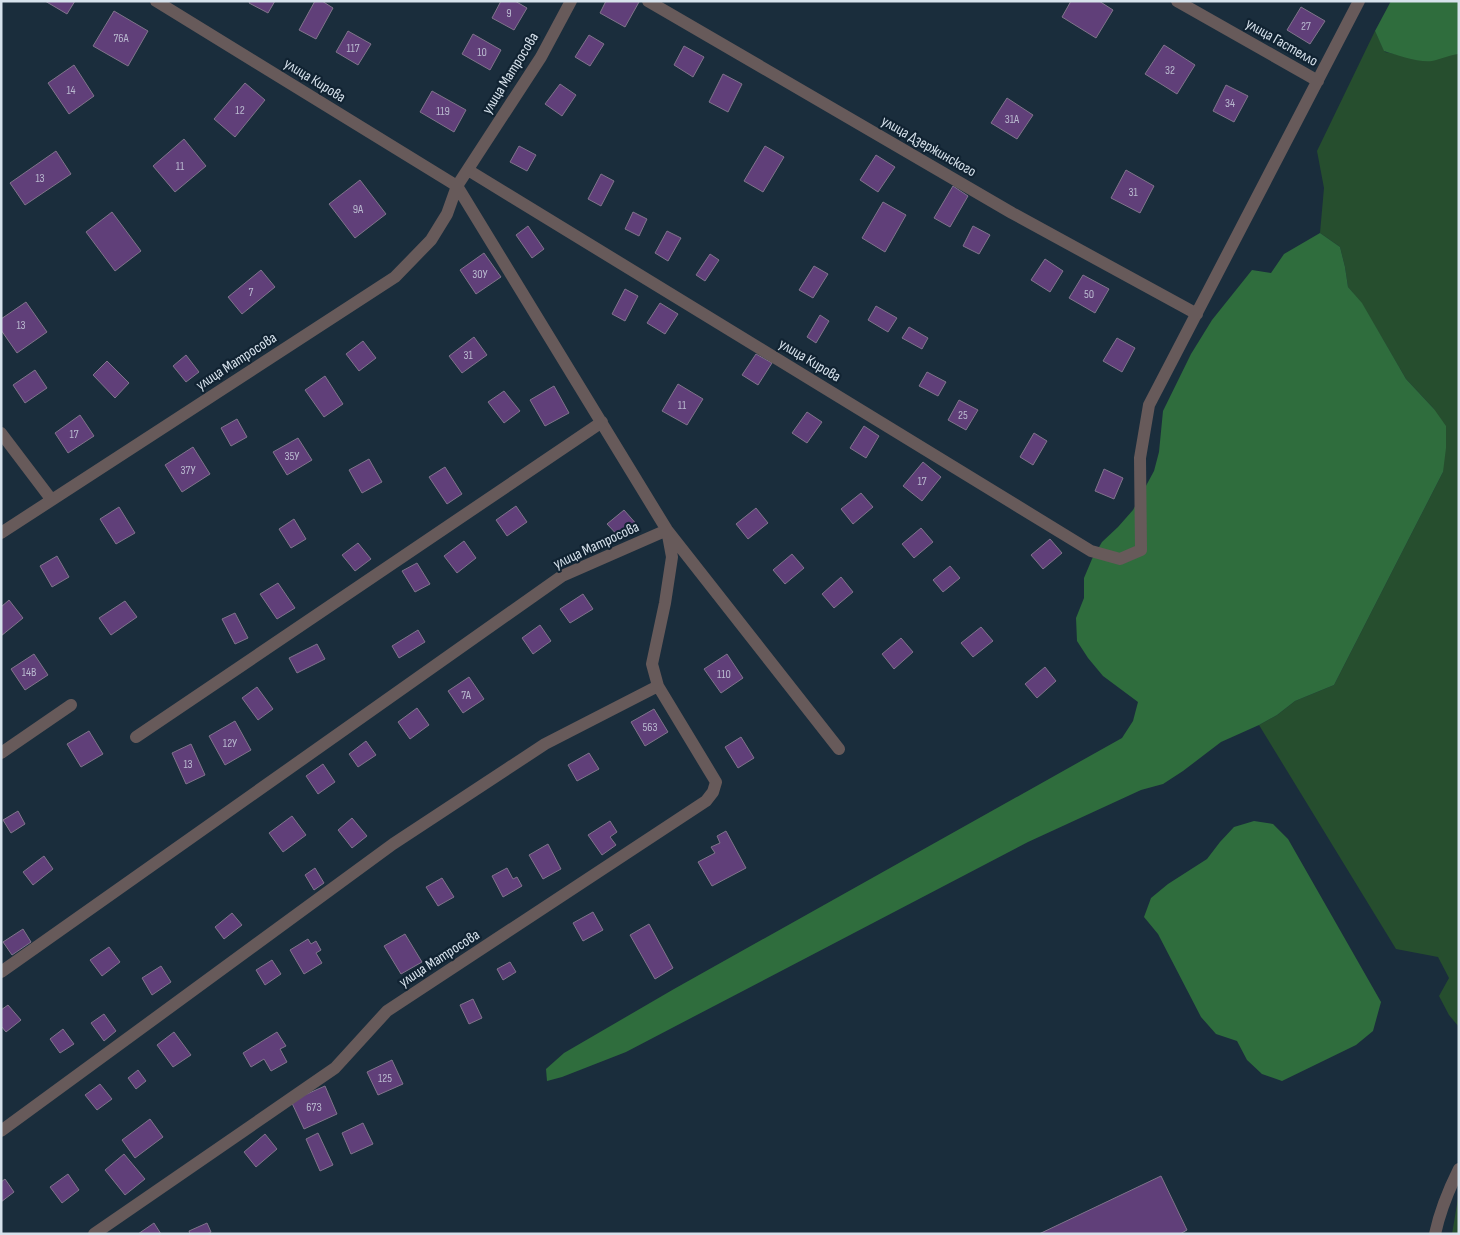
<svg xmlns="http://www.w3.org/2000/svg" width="1460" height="1235" font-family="'Sofia Sans Condensed',sans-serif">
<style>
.green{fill:#264e2e}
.forest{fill:#2f6d3d}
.building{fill:#603f79;stroke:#80748b}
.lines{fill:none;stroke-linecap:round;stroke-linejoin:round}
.minor{stroke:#675a5a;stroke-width:12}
.labels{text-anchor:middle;stroke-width:4.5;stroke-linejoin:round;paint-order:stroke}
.number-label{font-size:12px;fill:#b9b9cf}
.street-label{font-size:15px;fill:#d7e2ec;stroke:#112332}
</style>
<rect width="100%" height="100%" fill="#1a2d3c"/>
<path class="green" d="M1375,31L1385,52L1430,61L1451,54H1459V1027L1449,1015L1439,996L1449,978L1438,957L1396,949L1259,725L1277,715L1295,701L1334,685L1443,472L1434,409L1406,379L1362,304L1348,287L1345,267L1340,247L1320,233L1324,188L1317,151Z
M1459,1192V1234H1452Z"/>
<path class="forest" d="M1391,1H1459V54C1449,55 1441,59 1432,61C1420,63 1396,55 1384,51L1375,31Z
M1320,233L1340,247L1345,267L1348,287L1362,303L1406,379L1434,409L1446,426V448L1443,472L1334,685L1295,701L1277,715L1259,725L1221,742L1183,771L1163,784L1141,790L1028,842L626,1052L562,1077L547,1081L546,1069L564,1053L674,989L1122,738L1133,721L1138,702L1103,676L1088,658L1077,641L1076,618L1084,598V578L1092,559L1102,542L1118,527L1133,510L1154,471L1159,452L1163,411L1191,354L1212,320L1252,270L1271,273L1284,254Z
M1254,821L1273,824L1288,839L1381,1002L1373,1031L1356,1045L1282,1081L1262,1074L1247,1060L1237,1041L1216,1034L1201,1017L1158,934L1144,917L1151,898L1168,884L1207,859L1220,842L1234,827Z"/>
<path class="building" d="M45,1H75L67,14Z
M250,1H275L268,13L249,3Z
M315,1H322L333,8L316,39L299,30Z
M501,1H515L527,8L514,30L492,18Z
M606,1H638L639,2L625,27L600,13Z
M1071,1H1099L1113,10L1096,38L1062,17Z
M1301,7L1325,21L1310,44L1287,30Z
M114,11L148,31L128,66L93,46Z
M348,31L371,44L358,65L336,52Z
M473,34L501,50L490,70L462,54Z
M589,35L604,44L590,66L575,57Z
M1164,45L1195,65L1177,94L1145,74Z
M684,46L704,57L693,77L674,65Z
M74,65L94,96L69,114L48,83Z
M723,74L742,84L728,112L709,102Z
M245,83L265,100L235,137L214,119Z
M560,84L576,95L562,116L545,104Z
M1226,85L1248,96L1234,122L1213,111Z
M432,91L466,110L454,132L420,112Z
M1007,98L1033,115L1017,139L991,123Z
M184,139L206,166L175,192L153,166Z
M519,146L536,155L527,171L510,162Z
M765,146L784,157L763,192L744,181Z
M56,151L71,174L25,205L10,183Z
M876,155L895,167L878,192L860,180Z
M1126,170L1154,186L1140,213L1111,198Z
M601,174L614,181L601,206L588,199Z
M360,180L386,214L355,238L329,204Z
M953,186L968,196L950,227L934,218Z
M883,202L906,215L885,252L862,238Z
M112,212L141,251L115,271L86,232Z
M633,212L647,219L639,236L625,229Z
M528,226L544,249L532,258L516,235Z
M973,226L990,235L979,254L963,246Z
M667,231L681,238L668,261L655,253Z
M484,253L501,277L476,294L460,270Z
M710,254L719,260L705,281L696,275Z
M1045,259L1063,271L1050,292L1031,280Z
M814,266L828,274L813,298L799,290Z
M261,270L275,287L242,314L228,297Z
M1083,275L1109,289L1095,313L1069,298Z
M625,289L638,296L625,321L612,314Z
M26,302L47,332L17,353L1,330V319Z
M660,303L678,314L665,334L647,323Z
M876,306L897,318L888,332L868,320Z
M820,315L829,321L816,343L807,337Z
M909,327L928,338L922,349L902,338Z
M474,337L487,355L462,373L449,356Z
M1117,338L1135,348L1122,372L1103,361Z
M363,341L376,358L359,371L346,354Z
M756,354L772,363L758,385L742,375Z
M186,355L199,372L186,382L173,366Z
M107,361L129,383L115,398L93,375Z
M35,370L47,388L25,403L13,385Z
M927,372L946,382L938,396L919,386Z
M325,376L343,404L324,417L305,390Z
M678,384L703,399L687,425L662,411Z
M554,386L569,413L545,426L530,400Z
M504,391L520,411L504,423L488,402Z
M959,400L978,410L966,430L948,420Z
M807,412L822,422L807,443L792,433Z
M80,415L94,436L68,453L55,433Z
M237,419L247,437L231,446L221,428Z
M864,426L879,436L866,458L850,448Z
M1034,433L1047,441L1033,465L1020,457Z
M298,438L312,460L287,475L273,452Z
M193,447L210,474L182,492L165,465Z
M369,459L382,482L362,493L349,470Z
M923,462L941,477L922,501L903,486Z
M445,467L462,494L447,504L429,477Z
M1104,469L1123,478L1114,499L1095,491Z
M861,493L873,507L853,524L841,509Z
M516,506L527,522L507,536L496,520Z
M119,507L135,533L116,544L100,519Z
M756,508L768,523L748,539L736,524Z
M624,510L638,526L622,540L607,524Z
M294,519L306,539L291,548L279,529Z
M921,528L933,542L914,558L902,544Z
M1050,539L1062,553L1043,569L1031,555Z
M464,541L476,558L457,573L444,556Z
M358,543L371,559L355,571L342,555Z
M792,554L804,568L785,584L773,570Z
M57,556L69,577L52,587L40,566Z
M417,563L430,584L415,592L402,571Z
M950,566L960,578L943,592L933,580Z
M841,577L853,592L834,608L822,594Z
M278,583L295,608L277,619L260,594Z
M583,594L593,609L570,623L560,609Z
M9,600L23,618L1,636V607Z
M125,601L137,617L111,635L99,618Z
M235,613L248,638L235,644L222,619Z
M540,625L551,641L533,654L522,638Z
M981,627L993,641L973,657L961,643Z
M418,630L425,642L399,658L392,646Z
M901,638L913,652L894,669L882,654Z
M317,644L325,659L297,673L289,658Z
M34,654L48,675L25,690L11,669Z
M727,654L743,678L721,693L704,669Z
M1045,667L1056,681L1037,698L1025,684Z
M469,677L484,699L463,713L448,691Z
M257,687L273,709L258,720L242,698Z
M417,708L429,725L410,739L398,722Z
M654,709L668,732L645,746L631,722Z
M235,721L251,750L225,765L209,736Z
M89,731L103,754L81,767L67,744Z
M741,737L754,758L738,768L725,747Z
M366,741L376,755L358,767L349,754Z
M191,744L205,775L186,784L172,753Z
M589,753L599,769L577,781L568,765Z
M323,764L335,782L318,794L306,776Z
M18,811L25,824L11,833L3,820Z
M292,816L306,835L283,852L269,833Z
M352,818L367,836L352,848L338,830Z
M610,821L617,832L610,837L616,845L602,855L588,835Z
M726,831L746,868L712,886L698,862L715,853L711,847L720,843L717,836Z
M548,844L561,869L543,879L529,855Z
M44,856L53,869L33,885L23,872Z
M315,868L324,883L314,890L305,875Z
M507,868L513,879L517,877L522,886L503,897L492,876Z
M442,878L454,897L438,906L426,887Z
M593,912L603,930L583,941L573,923Z
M232,913L242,925L224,939L215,927Z
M649,924L673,968L655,979L630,935Z
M23,929L31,942L12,955L3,942Z
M405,934L422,962L401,974L384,946Z
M308,939L311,944L316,941L321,950L316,953L322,963L304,974L290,950Z
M109,947L120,962L102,976L90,960Z
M272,960L281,974L265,985L256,970Z
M510,962L516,972L503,980L497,969Z
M161,966L171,982L152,995L142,978Z
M473,999L482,1018L469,1024L460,1005Z
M8,1005L21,1020L6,1032L1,1026V1010Z
M104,1014L116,1031L104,1041L91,1023Z
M63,1029L74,1044L60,1053L50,1039Z
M174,1032L191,1055L173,1067L157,1045Z
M277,1032L286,1046L280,1049L287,1062L271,1071L264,1059L251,1067L243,1053Z
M392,1060L403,1084L378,1095L367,1072Z
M138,1070L146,1081L136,1089L128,1078Z
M100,1084L112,1099L97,1110L85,1095Z
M325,1086L337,1114L304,1129L291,1101Z
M150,1119L163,1137L135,1158L122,1140Z
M363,1123L373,1144L351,1154L342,1133Z
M318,1133L333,1165L320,1171L306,1139Z
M265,1134L277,1149L256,1167L244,1152Z
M124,1154L145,1179L125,1195L105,1170Z
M68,1174L79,1190L62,1203L50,1187Z
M1161,1176L1187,1230L1180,1234H1039Z
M5,1179L14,1192L1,1202V1182Z
M154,1223L161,1234H138Z
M207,1223L211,1232L207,1234H190L189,1231Z"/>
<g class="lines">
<path class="minor" d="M156,1L457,186L667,530L839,749
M648,1L1012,213L1197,314
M1177,1L1318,81
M468,170L1091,551L1120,559L1141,550L1140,458L1149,405L1359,1
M1,433L51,499
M1,533L395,277L431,240L447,214L457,186L541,57L571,1
M136,737L602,422
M1,753L71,705
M1,972L562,576L667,530L672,557L665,603L652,664L658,686L545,744L393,844L1,1131
M94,1234L335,1068L387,1011L706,801L713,792L716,782L658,686
M1435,1234C1440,1211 1449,1189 1459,1169"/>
</g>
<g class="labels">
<g class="number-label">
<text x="509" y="17">9</text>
<text x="1306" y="30">27</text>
<text x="121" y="42">76А</text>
<text x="353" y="52">117</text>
<text x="482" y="56">10</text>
<text x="1170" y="74">32</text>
<text x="71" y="94">14</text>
<text x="1230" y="107">34</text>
<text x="240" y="114">12</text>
<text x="443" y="115">119</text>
<text x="1012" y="123">31А</text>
<text x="180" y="170">11</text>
<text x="40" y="182">13</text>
<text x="1133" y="196">31</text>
<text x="358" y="213">9А</text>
<text x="480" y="278">30У</text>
<text x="251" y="296">7</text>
<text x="1089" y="298">50</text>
<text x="21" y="329">13</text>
<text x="468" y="359">31</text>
<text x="682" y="409">11</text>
<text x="963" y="419">25</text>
<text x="74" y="438">17</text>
<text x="292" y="460">35У</text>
<text x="188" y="474">37У</text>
<text x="922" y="485">17</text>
<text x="29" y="676">14В</text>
<text x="724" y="678">110</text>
<text x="466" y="699">7А</text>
<text x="650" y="731">563</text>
<text x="230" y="747">12У</text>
<text x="188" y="768">13</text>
<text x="385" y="1082">125</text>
<text x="314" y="1111">67З</text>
</g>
<g class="street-label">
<text transform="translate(1282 42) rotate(30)" y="5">улица Гастелло</text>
<text transform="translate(510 73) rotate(-58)" y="5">улица Матросова</text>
<text transform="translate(315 80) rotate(32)" y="5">улица Кирова</text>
<text transform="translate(929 146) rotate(30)" y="5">улица Дзержинского</text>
<text transform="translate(810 360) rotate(31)" y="5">улица Кирова</text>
<text transform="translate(236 361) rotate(-33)" y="5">улица Матросова</text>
<text transform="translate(596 545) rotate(-25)" y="5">улица Матросова</text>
<text transform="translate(439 958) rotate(-33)" y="5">улица Матросова</text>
</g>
</g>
<rect width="1460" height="1235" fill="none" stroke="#d7e2ec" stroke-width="5"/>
</svg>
